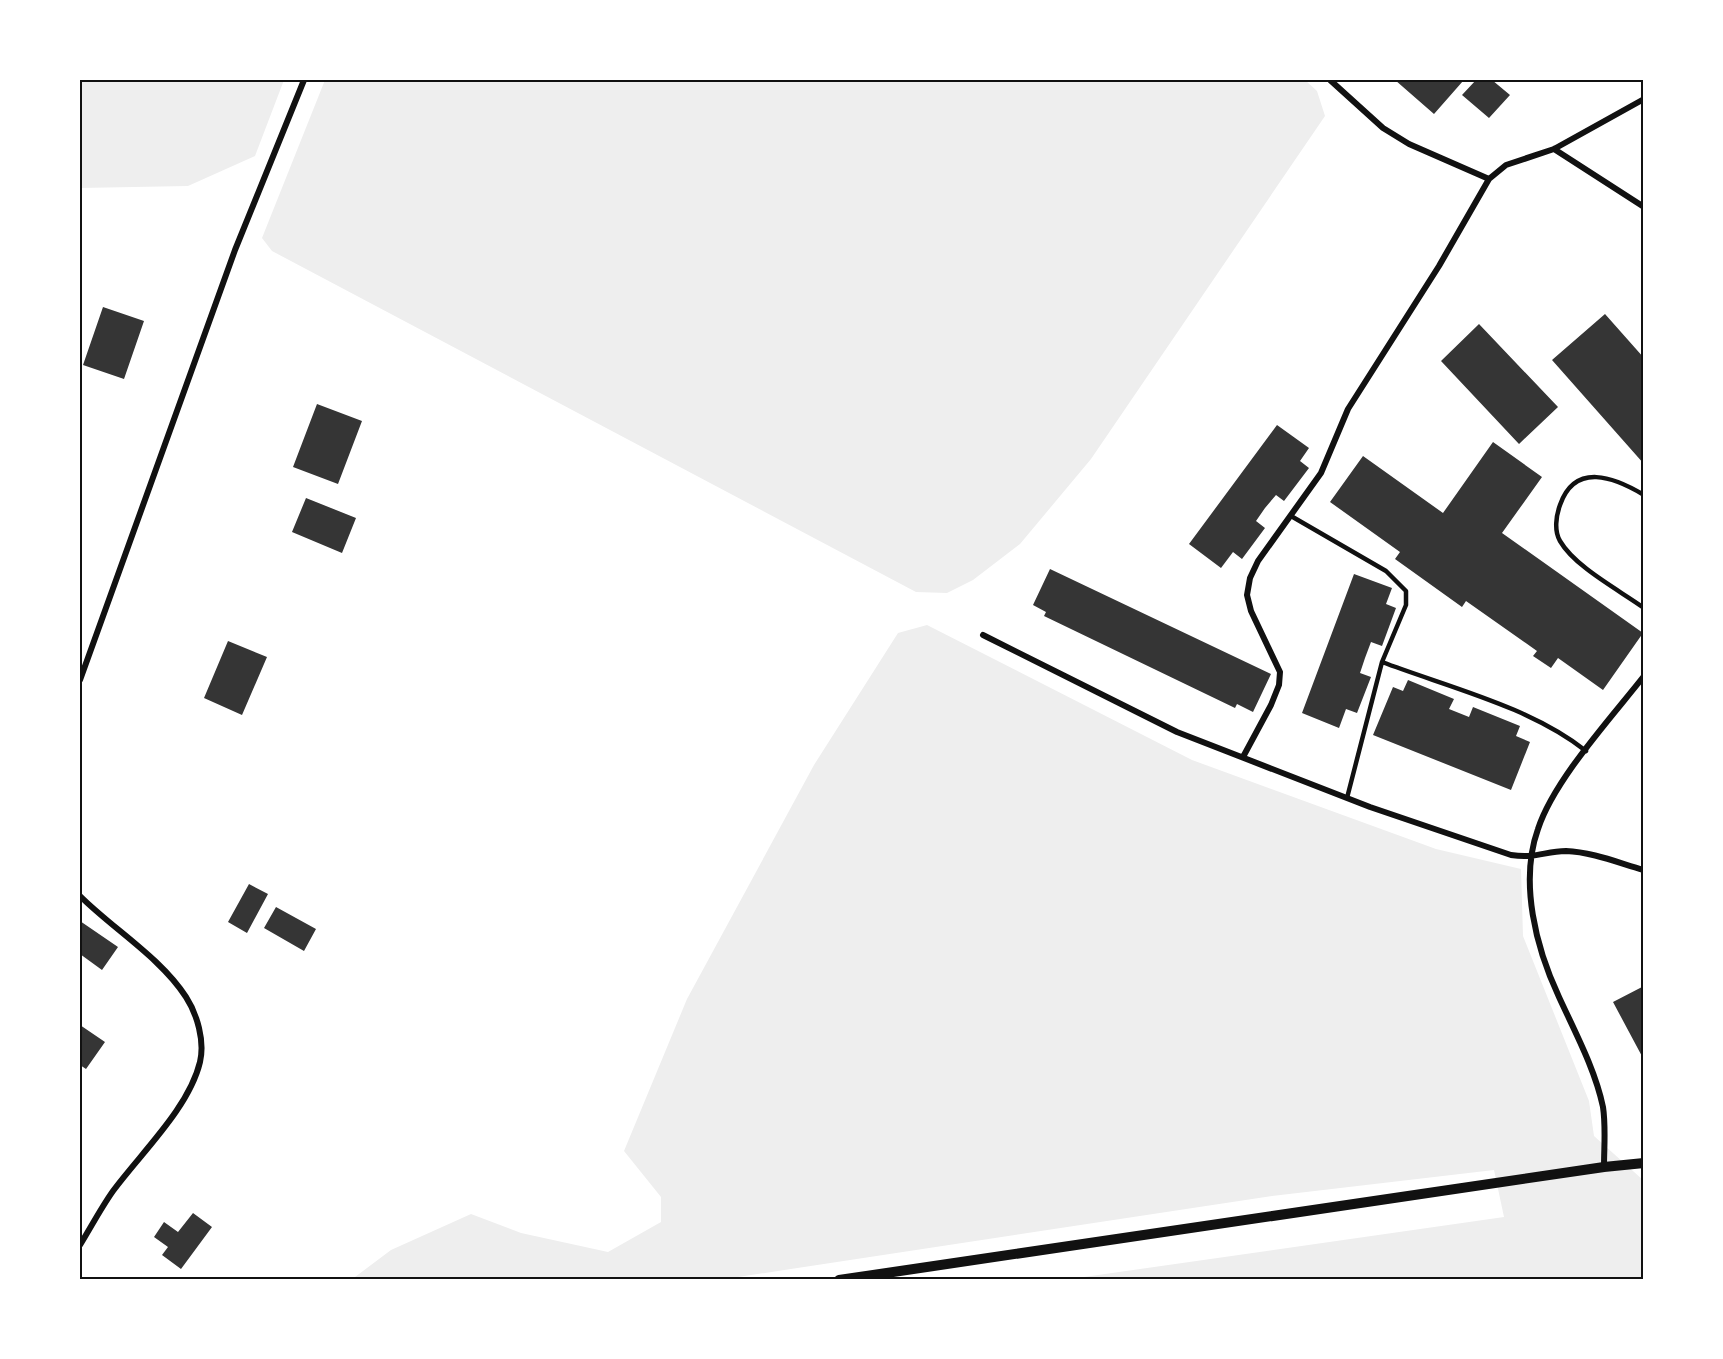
<svg xmlns="http://www.w3.org/2000/svg" width="1723" height="1359" font-family="'PT Sans Narrow',sans-serif">
<style>
.green{fill:#eee}
.building{fill:#353535}
.lines{fill:none;stroke-linecap:round;stroke-linejoin:round}
.service{stroke:#111;stroke-width:4.5}
.minor{stroke:#111;stroke-width:6}
.tertiary{stroke:#111;stroke-width:10}
.neatline{fill:none;stroke:#111;stroke-width:2}
</style>
<rect width="100%" height="100%" fill="#fff"/>
<path class="green" d="M80,80H284L255,156L188,186L80,188Z
M325,80H1305L1317,91L1325,116L1091,459L1020,544L973,580L947,593L916,592L272,251L262,238Z
M927,625L1192,760L1436,849L1521,869L1523,936L1589,1101L1594,1136L1643,1180V1279H1070L1504,1217L1494,1170L1272,1196L725,1279L351,1280L391,1250L471,1214L521,1233L608,1252L661,1222V1197L624,1151L687,999L814,765L898,633Z"/>
<path class="building" d="M1395,80H1461L1463,81L1434,114Z
M1476,80H1492L1510,95L1489,118L1462,95Z
M103,307L144,321L124,379L83,365Z
M1605,314L1644,358V464L1552,360Z
M1479,324L1558,407L1519,444L1441,361Z
M317,404L362,421L338,484L293,467Z
M1277,425L1309,448L1300,461L1309,468L1284,501L1276,495L1265,508L1256,521L1265,528L1242,559L1233,552L1221,568L1189,544Z
M1493,442L1542,477L1502,533L1643,633L1603,690L1558,658L1551,668L1533,656L1537,651L1466,601L1462,607L1395,559L1400,552L1330,502L1363,456L1443,513Z
M306,498L356,518L342,553L292,532Z
M1050,569L1271,674L1253,712L1237,704L1235,708L1044,616L1046,612L1033,605Z
M1354,574L1392,588L1386,604L1396,608L1382,646L1371,642L1365,658L1360,673L1371,677L1357,713L1346,709L1339,728L1302,713Z
M228,641L267,657L242,715L204,698Z
M1408,680L1454,699L1449,709L1469,717L1473,707L1520,726L1516,736L1530,742L1511,790L1373,735L1393,687L1403,691Z
M249,884L268,894L247,933L228,922Z
M276,907L316,929L304,951L264,928Z
M80,921L118,947L102,970L80,954Z
M1642,987L1644,989V1060L1613,1002Z
M80,1025L105,1042L86,1069L80,1065Z
M193,1213L212,1227L181,1269L162,1255L168,1247L154,1237L164,1222L178,1232Z"/>
<g class="lines">
<path class="service" d="M1644,495C1614,477 1575,462 1560,505C1556,516 1554,531 1560,541C1575,567 1619,590 1644,608
M1291,516L1386,571L1406,591V605L1382,662C1448,687 1531,707 1586,751
M1347,798L1382,662"/>
<path class="minor" d="M1330,80L1383,128L1409,144L1489,179
M1554,149L1644,207
M983,635L1177,732L1370,807L1511,855C1536,859 1545,851 1566,851C1592,852 1619,863 1644,870
M80,680L235,250L304,80
M1243,757L1271,705L1279,685L1280,672L1251,611L1247,595L1250,578L1258,561L1321,473L1348,409L1439,266L1489,179L1506,165L1554,149L1644,99
M80,896C113,929 160,957 186,997C197,1014 205,1041 200,1062C189,1108 141,1153 113,1191C101,1208 91,1227 80,1245
M1604,1167C1604,1147 1606,1127 1603,1107C1595,1069 1575,1032 1559,997C1536,948 1519,882 1538,829C1554,780 1611,718 1644,676"/>
<path class="tertiary" d="M839,1280L1604,1167L1644,1163"/>
</g>
<rect width="1723" height="1359" fill="none" stroke="#ffffff" stroke-width="162"/>
<rect x="81" y="81" width="1561" height="1197" class="neatline"/>
</svg>
